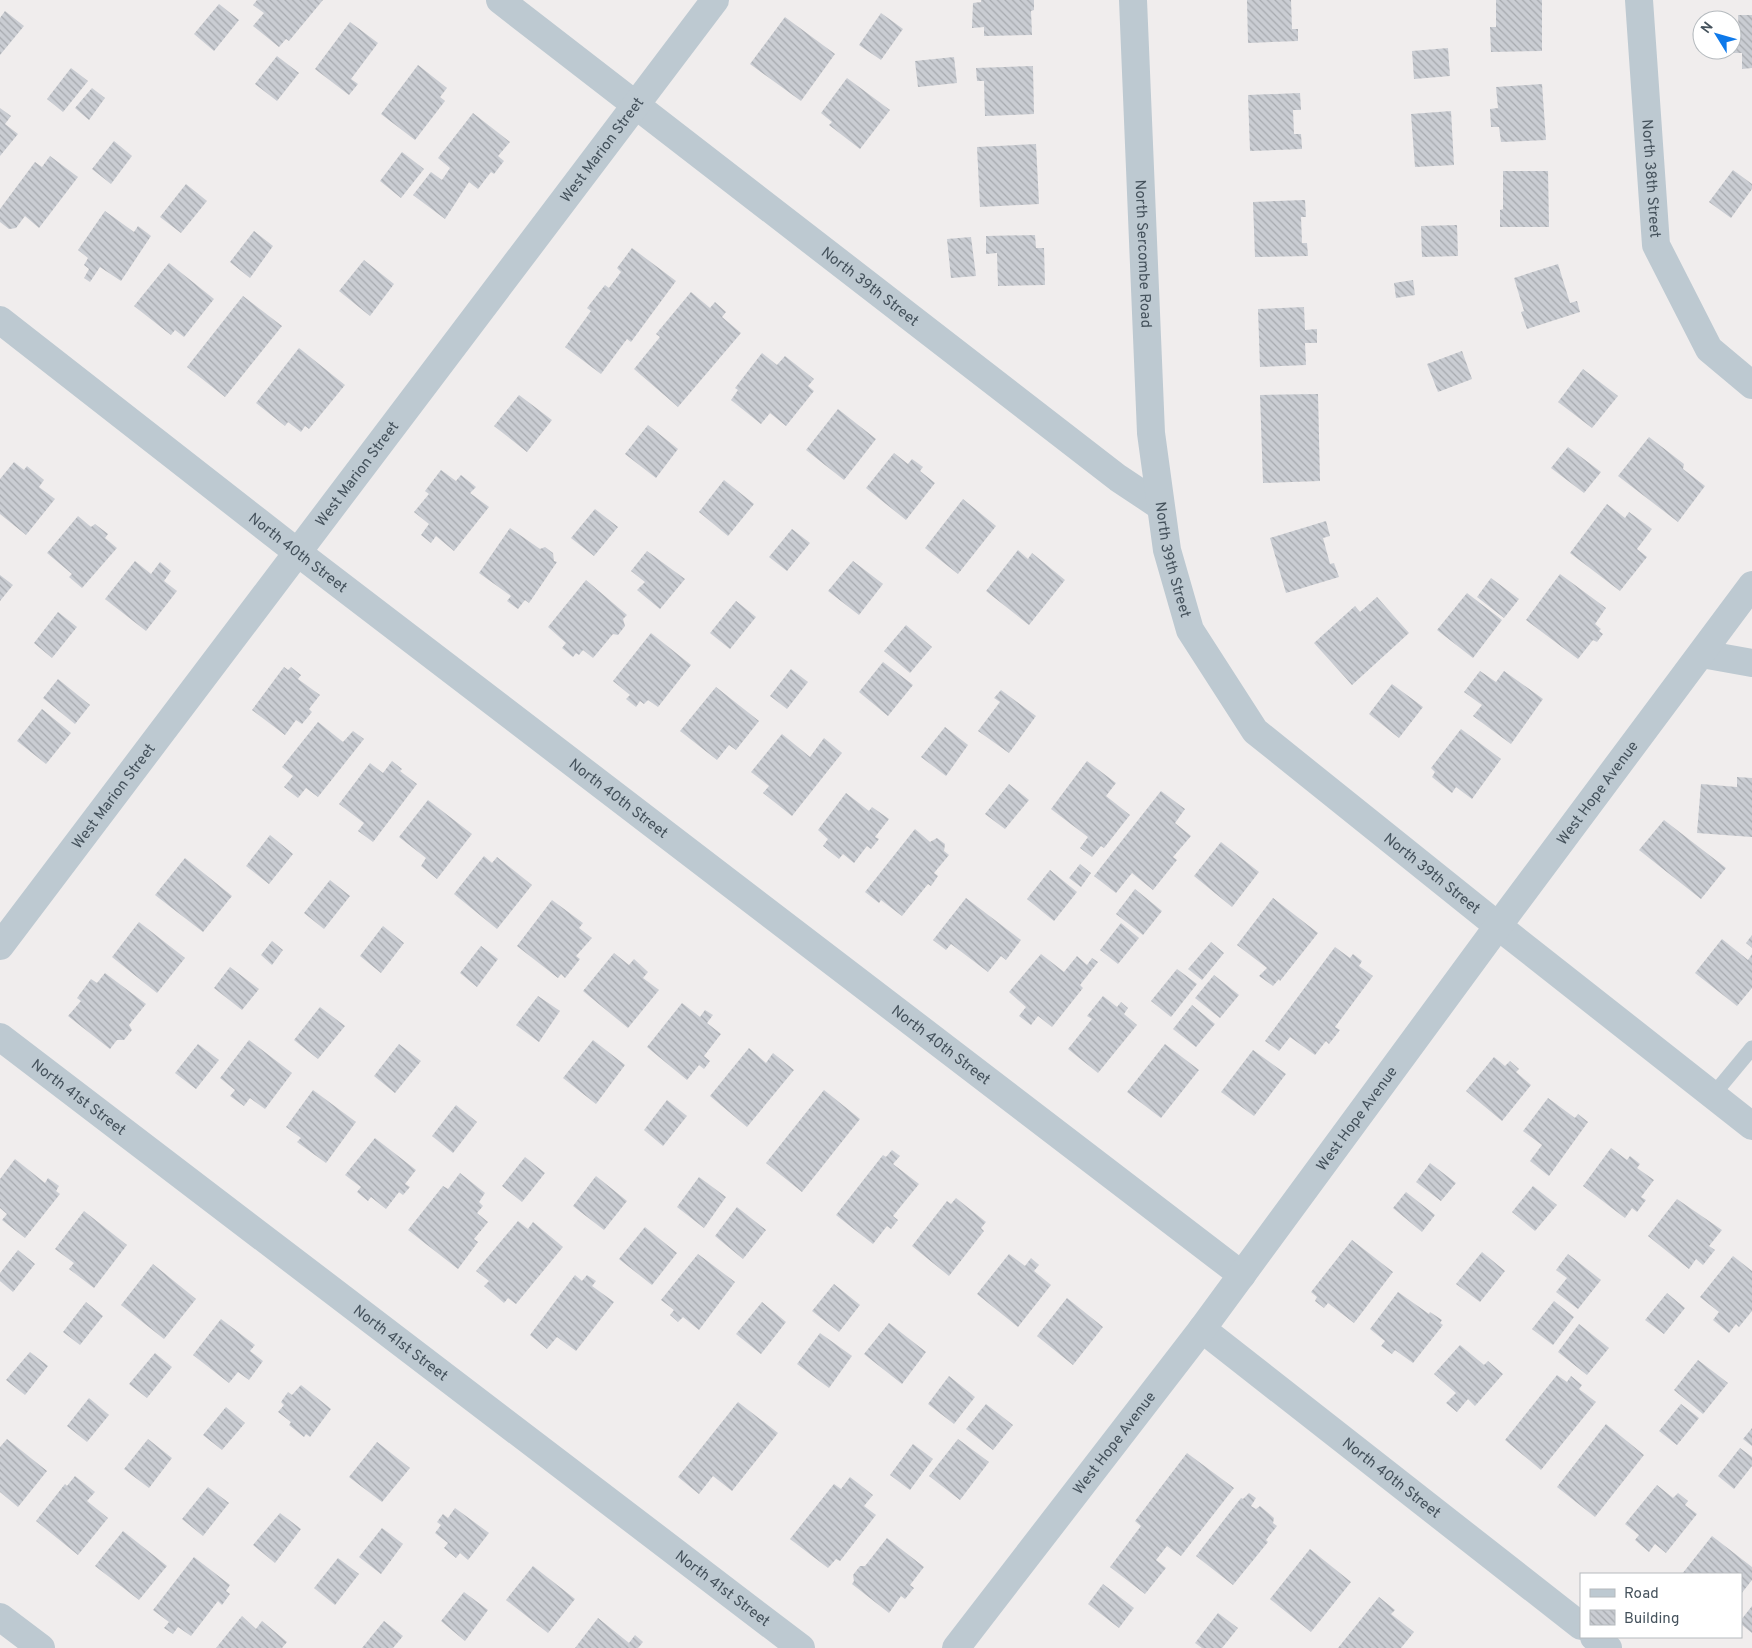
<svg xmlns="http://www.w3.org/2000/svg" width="1752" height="1648" font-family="Overpass,sans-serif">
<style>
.building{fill:url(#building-back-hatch)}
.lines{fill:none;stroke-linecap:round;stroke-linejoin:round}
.service{stroke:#bdc9d1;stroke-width:15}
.minor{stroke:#bdc9d1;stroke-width:28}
.labels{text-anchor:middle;stroke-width:4;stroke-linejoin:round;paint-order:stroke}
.street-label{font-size:15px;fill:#45525c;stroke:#fff}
</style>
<defs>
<pattern id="building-back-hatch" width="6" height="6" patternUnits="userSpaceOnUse" patternTransform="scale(1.25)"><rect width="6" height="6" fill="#cacdd3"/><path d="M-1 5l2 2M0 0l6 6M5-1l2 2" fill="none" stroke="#a6a9ae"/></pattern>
</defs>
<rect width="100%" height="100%" fill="#f0eded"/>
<path class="building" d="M257,0H323L289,41L286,39L279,47L253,26L264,13L253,5Z
M981,0H1034V10L1031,11L1032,35L984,36V27L972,28L973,3L981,2Z
M1247,0H1291L1292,29H1298V41L1248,43Z
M1496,0H1542V51L1491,52L1490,27H1496Z
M219,4L239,20L214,51L194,34Z
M5,11L24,26L0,55V18Z
M881,13L903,29L881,60L859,45Z
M1738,15H1752V68L1742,69V53H1732V37L1739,36Z
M785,17L835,54L801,101L750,64Z
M350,22L378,43L351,79L358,84L349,95L315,69Z
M1448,48L1450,76L1414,79L1412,51Z
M277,56L299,73L277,101L255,84Z
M954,57L957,83L918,87L915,61Z
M418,65L447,88L440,97L445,101L415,140L381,114Z
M1033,66L1034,114L985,116L984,81H977L976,68Z
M71,68L88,81L63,112L47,99Z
M847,78L890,110L860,149L829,125L832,122L821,113Z
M1542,84L1546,140L1501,142L1499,127H1491L1490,109L1498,108L1496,87Z
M92,88L105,98L89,120L75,108Z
M1300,93L1301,110H1293L1294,134H1301L1302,149L1250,151L1248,95Z
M0,108L11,116L5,124L18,134L0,156Z
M1451,111L1454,165L1415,167L1411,114Z
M473,113L510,142L498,156L504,161L494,174L491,172L478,189L469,182L445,219L413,195L431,172L442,180L450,168L438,158Z
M114,141L132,156L111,184L92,169Z
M1036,144L1039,204L980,207L977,147Z
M402,152L424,169L401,198L380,181Z
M50,156L78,177L39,228L25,216L16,228L9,229L0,222V209L35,162L42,167Z
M1733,170L1752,184V189L1731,218L1709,202Z
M1503,171H1548L1549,227H1500V210L1503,209Z
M186,184L207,201L181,233L160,217Z
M1305,200L1306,217H1301L1302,243H1307L1308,256L1255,257L1253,202Z
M105,211L134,232L138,226L151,236L121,281L100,267L90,282L84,278L89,269L84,265L88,258L78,250Z
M1457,225L1458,256L1422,257L1421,226Z
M254,231L273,246L250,278L230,262Z
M1035,235L1036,248H1044L1045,285L998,286L997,253L986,254V236Z
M971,237L976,276L951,278L947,239Z
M632,248L676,281L631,342L627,339L601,374L565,347L591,311L587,308L605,285L609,288L621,272L617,268Z
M364,260L394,284L370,316L339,291Z
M169,263L214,299L184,337L175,330L171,335L134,306Z
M1558,264L1570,303L1577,301L1580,312L1527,329L1521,312L1524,311L1514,278Z
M1413,280L1415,295L1396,298L1394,283Z
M691,292L710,308L715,302L726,312L722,317L741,333L678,407L634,369L660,337L656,334Z
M243,296L282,326L225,397L187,367Z
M1304,307L1305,330L1317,329V343H1305L1306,365L1260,367L1258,309Z
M299,348L345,385L309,429L305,426L301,432L288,422L285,426L256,403Z
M1462,351L1472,379L1438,392L1427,364Z
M762,353L777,365L785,356L814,379L808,386L814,391L786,426L770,413L761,424L731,400L738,390L735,388Z
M1583,369L1618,396L1592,428L1558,402Z
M1318,394L1320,481L1263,483L1260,395Z
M519,395L552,420L527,452L494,426Z
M838,409L876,439L844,480L806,450Z
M648,425L678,449L656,478L625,454Z
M1649,437L1684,464L1683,469L1705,486L1678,522L1618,476Z
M1568,447L1601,472L1584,493L1551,468Z
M894,453L908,464L912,459L923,467L920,471L935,483L906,520L866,488Z
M14,462L24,470L27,466L44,480L39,487L55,499L26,535L0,514V479Z
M441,470L456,481L461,475L476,487L470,493L489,507L454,551L436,536L431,543L421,535L429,524L414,512L429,494L425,491Z
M724,480L754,504L728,536L699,512Z
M963,499L996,526L958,574L925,548Z
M1607,504L1625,518L1629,512L1652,529L1637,549L1647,557L1620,591L1570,553Z
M595,509L618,527L594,556L571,538Z
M78,516L91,527L95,524L108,534L105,538L117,548L82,588L69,577L72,574L47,553Z
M1326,521L1330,536L1323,538L1330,564L1334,563L1339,577L1286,593L1270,538Z
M510,528L540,549L545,547L553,553L554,561L557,562L529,603L525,600L518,609L507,601L511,596L479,573Z
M792,529L810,543L787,571L769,557Z
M1018,550L1028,559L1032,553L1065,580L1029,625L986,591Z
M647,551L685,579L660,609L637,590L645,582L631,571Z
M135,561L151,574L160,562L171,571L164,581L177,591L146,631L105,599Z
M853,561L883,584L859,615L828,591Z
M1560,574L1606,608L1595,624L1601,629L1599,631L1603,634L1597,642L1593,640L1578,659L1526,620Z
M0,575L13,585L0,601Z
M1491,578L1519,599L1504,618L1477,597Z
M586,580L627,615L623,619L625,626L618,635L613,634L593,658L583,650L579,655L576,653L573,657L562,648L566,643L548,627Z
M1467,593L1502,620L1473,658L1437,630Z
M1377,597L1409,633L1352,685L1314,643L1355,606L1360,612Z
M736,601L756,617L730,649L710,633Z
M58,612L77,627L52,658L34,643Z
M906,625L932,647L910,673L884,651Z
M651,633L691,665L658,707L648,700L644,704L640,701L636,707L626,699L630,695L613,681Z
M883,662L913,685L888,716L859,692Z
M284,667L288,670L291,667L301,675L298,679L320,695L309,709L312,712L302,724L296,720L285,735L252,710Z
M791,669L808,682L787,709L770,696Z
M1480,671L1496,682L1504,671L1543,699L1511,744L1473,716L1482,705L1464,692Z
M58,679L90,705L75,724L43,698Z
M1392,684L1423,707L1399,738L1369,714Z
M716,687L759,721L736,750L729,745L717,760L680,731Z
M1001,690L1036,716L1009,753L978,731L1000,702L994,698Z
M42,709L71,733L46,764L17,741Z
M318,722L343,742L353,731L364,739L318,797L306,788L298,798L284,787L293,776L282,767Z
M945,727L968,745L946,776L921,757Z
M1461,729L1501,759L1472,799L1456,787L1452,793L1432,777L1435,772L1431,768Z
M782,734L810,757L824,738L842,753L792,816L763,793L769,786L751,772Z
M392,761L402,769L400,771L417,784L373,842L358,831L364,823L339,804L370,763L383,773Z
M1087,761L1116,783L1106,796L1130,815L1104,848L1101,846L1092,857L1080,848L1088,837L1051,809Z
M1737,777L1752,778V837L1697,833L1701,784L1737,787Z
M1009,784L1029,800L1005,829L985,814Z
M1161,791L1185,809L1175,823L1191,836L1173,857L1177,860L1153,890L1132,873L1116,893L1094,876Z
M846,793L869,811L872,807L889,819L875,837L879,839L871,849L867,846L854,863L843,854L839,859L823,846L828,839L818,830Z
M428,800L472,834L437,879L421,866L426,858L399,837Z
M1664,820L1726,868L1701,899L1639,850Z
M915,829L930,842L937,838L945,844L944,851L949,855L934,873L938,876L931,886L928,884L902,916L881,900L879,903L865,892Z
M270,835L293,854L269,884L246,866Z
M1221,842L1259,872L1232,907L1194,876Z
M484,856L492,863L497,857L532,885L497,929L454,894Z
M185,858L232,896L203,932L155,895Z
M1080,864L1091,873L1081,887L1069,878Z
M1050,870L1077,892L1054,921L1027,899Z
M330,880L350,896L324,929L304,913Z
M1135,889L1162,911L1143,935L1116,914Z
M966,898L1021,940L1006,960L1001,956L988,972L951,944L946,950L933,940Z
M1273,898L1318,933L1280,981L1279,979L1273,986L1259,976L1267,968L1237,945Z
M552,900L583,923L579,928L592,938L576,956L580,959L565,978L561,974L558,978L517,946Z
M139,922L185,958L157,993L112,957Z
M1121,923L1139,938L1118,964L1100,950Z
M383,926L404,943L381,973L360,956Z
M1752,935V948L1746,943Z
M1722,939L1748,960L1752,954V988L1737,1006L1695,973Z
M272,941L283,950L272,965L261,955Z
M1211,942L1224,953L1202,980L1188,969Z
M481,946L498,959L477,987L460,973Z
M1335,947L1350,958L1353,954L1362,961L1359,966L1373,976L1335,1027L1340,1030L1329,1044L1326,1041L1315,1055L1290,1037L1279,1051L1265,1041Z
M614,953L629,965L634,959L648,972L643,978L659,990L628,1028L583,991Z
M1041,954L1064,972L1077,956L1087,965L1092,958L1098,962L1080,985L1083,988L1052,1027L1038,1016L1031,1025L1019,1016L1026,1007L1009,992Z
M230,967L259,989L242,1010L214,988Z
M1177,969L1197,984L1171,1017L1151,1001Z
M105,973L146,1004L129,1025L132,1030L124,1040H117L110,1049L68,1016L81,1001L77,998L91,979L97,983Z
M1214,975L1239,995L1220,1018L1195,998Z
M538,996L560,1011L539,1042L516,1025Z
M1103,996L1117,1007L1121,1002L1128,1008L1124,1014L1137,1025L1098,1073L1068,1049L1092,1019L1087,1016Z
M682,1003L700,1017L705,1010L713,1015L707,1023L721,1034L704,1056L710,1061L704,1069L699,1065L687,1080L647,1047Z
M1192,1005L1215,1024L1196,1047L1173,1029Z
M320,1007L345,1026L318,1059L294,1040Z
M249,1040L292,1073L265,1109L250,1098L244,1106L230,1096L235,1090L220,1078Z
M593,1040L625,1065L596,1104L563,1078Z
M198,1044L219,1060L196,1089L175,1073Z
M399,1044L421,1061L395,1093L374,1076Z
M1165,1044L1199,1070L1161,1118L1127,1092Z
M749,1048L766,1063L773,1053L794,1070L747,1127L710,1096Z
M1253,1050L1286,1074L1254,1116L1221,1092Z
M1494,1057L1505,1066L1510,1061L1519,1069L1516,1072L1531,1085L1502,1121L1466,1091Z
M313,1090L356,1122L326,1163L297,1142L301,1138L286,1127Z
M824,1090L860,1119L802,1192L766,1163Z
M1548,1098L1575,1118L1578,1114L1588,1122L1549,1176L1530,1161L1542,1145L1523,1131Z
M667,1100L687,1116L663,1146L644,1130Z
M456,1105L477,1122L453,1153L432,1136Z
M375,1138L416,1170L405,1184L410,1187L403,1195L399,1192L386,1209L371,1197L368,1201L357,1192L361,1187L345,1175Z
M1611,1148L1627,1160L1630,1156L1640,1164L1637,1168L1654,1180L1641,1197L1646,1200L1637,1212L1632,1208L1625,1218L1583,1186Z
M892,1150L900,1156L893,1164L919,1184L893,1216L898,1220L891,1229L887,1226L873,1244L836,1215L883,1155L886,1157Z
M525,1157L545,1173L522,1202L502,1186Z
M15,1159L45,1183L48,1178L59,1186L56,1191L60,1194L25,1238L2,1220L7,1214L0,1208V1179Z
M1430,1163L1456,1183L1441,1201L1416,1182Z
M460,1173L485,1193L479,1202L483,1206L477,1213L488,1222L474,1239L478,1242L458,1269L408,1230L443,1186L448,1189Z
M596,1176L627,1201L604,1230L573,1206Z
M699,1177L726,1197L704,1228L677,1207Z
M1533,1186L1557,1205L1535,1231L1512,1212Z
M1406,1192L1435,1215L1422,1232L1393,1208Z
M956,1198L986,1222L981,1228L984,1231L949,1276L912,1246L947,1201L951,1204Z
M1677,1199L1722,1230L1709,1246L1715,1250L1703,1265L1696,1259L1689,1269L1648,1236Z
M737,1207L766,1230L743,1259L715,1236Z
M84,1211L127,1245L94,1288L69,1269L74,1263L55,1249Z
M518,1221L528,1229L533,1222L563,1247L516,1304L508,1298L504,1303L484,1286L489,1281L476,1271Z
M645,1227L677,1253L652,1285L619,1259Z
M1352,1240L1393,1272L1354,1323L1328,1303L1324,1308L1315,1301L1317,1297L1311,1292Z
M18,1250L35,1264L13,1292L0,1281V1273Z
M1482,1252L1505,1271L1480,1302L1456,1284Z
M698,1254L735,1282L699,1330L683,1317L678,1322L670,1315L674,1310L661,1300Z
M1009,1254L1025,1266L1031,1258L1039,1265L1034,1271L1051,1285L1018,1327L977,1294Z
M1568,1254L1601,1280L1578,1309L1556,1292L1567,1278L1556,1270Z
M1733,1256L1752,1271V1311L1739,1327L1736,1324L1729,1333L1713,1320L1719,1312L1700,1297Z
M153,1264L196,1299L164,1339L121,1305Z
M575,1275L582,1281L587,1275L596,1281L592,1286L614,1302L576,1351L557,1337L547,1349L530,1335Z
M834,1284L860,1305L839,1332L812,1311Z
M1398,1292L1429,1314L1430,1312L1442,1320L1440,1323L1443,1325L1413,1363L1395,1350L1392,1354L1381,1346L1385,1341L1370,1329Z
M1667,1293L1685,1308L1664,1334L1645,1320Z
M1067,1298L1103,1327L1073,1365L1037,1336Z
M1554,1301L1574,1317L1553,1345L1532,1329Z
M86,1302L103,1316L80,1345L63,1332Z
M762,1302L786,1322L761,1354L736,1334Z
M221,1319L255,1345L250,1351L263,1361L249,1380L238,1372L229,1383L193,1355Z
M889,1323L926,1352L902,1384L864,1354Z
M1579,1324L1609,1348L1587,1375L1558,1352Z
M820,1333L852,1356L829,1388L797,1364Z
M1460,1345L1484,1365L1488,1361L1503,1374L1475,1406L1468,1399L1457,1412L1446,1403L1456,1393L1434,1374Z
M30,1352L48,1366L25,1395L6,1380Z
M155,1353L172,1367L147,1398L129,1384Z
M1698,1360L1728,1383L1703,1414L1674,1390Z
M1557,1375L1567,1382L1571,1376L1582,1385L1579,1389L1596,1402L1541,1470L1505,1440Z
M949,1376L975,1397L954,1424L928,1404Z
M301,1385L331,1409L310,1437L306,1434L304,1437L289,1425L291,1422L278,1412L284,1405L281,1402L288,1392L292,1395Z
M89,1398L109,1415L87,1442L67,1426Z
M738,1402L778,1433L732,1491L713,1476L699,1494L678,1477Z
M986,1404L1013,1425L993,1450L966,1429Z
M1681,1404L1699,1418L1677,1445L1659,1431Z
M226,1407L245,1423L222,1450L203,1435Z
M1606,1424L1644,1455L1595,1517L1557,1487Z
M1752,1428V1446L1743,1439Z
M7,1439L47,1471L18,1507L0,1492V1447Z
M148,1439L172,1458L149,1488L124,1469Z
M958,1439L989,1462L960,1500L929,1476Z
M377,1442L410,1468L382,1502L349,1477Z
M913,1444L933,1459L910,1490L890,1475Z
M1740,1448L1752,1457V1466L1734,1489L1718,1476Z
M1187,1453L1234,1488L1181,1556L1167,1546L1156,1560L1166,1568L1145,1594L1110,1567L1141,1526L1135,1521Z
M75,1476L95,1492L87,1501L108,1518L78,1555L36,1521L65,1484L67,1486Z
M850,1477L873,1495L864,1506L876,1515L840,1561L836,1559L828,1568L790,1539L834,1484L841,1489Z
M1657,1485L1673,1498L1678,1493L1688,1501L1685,1505L1697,1514L1666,1553L1655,1544L1649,1552L1635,1540L1639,1535L1625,1524Z
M208,1487L229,1503L203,1536L182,1519Z
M1249,1493L1256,1498L1251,1506L1256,1509L1260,1506L1274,1518L1273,1523L1277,1526L1266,1540L1268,1542L1233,1585L1196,1556L1241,1498L1243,1499Z
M455,1508L489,1533L468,1560L460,1553L456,1558L444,1548L448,1543L435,1533L441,1525L437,1522L443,1514L448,1518Z
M280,1513L301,1529L275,1563L253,1545Z
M382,1528L403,1544L381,1574L359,1557Z
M123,1531L167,1566L139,1600L95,1566Z
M1712,1536L1752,1567V1580L1741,1594V1574H1682Z
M887,1538L924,1567L910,1585L914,1588L905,1599L901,1596L889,1613L852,1584L854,1581L853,1575L860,1566H865Z
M1310,1549L1351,1582L1311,1632L1270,1599Z
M194,1557L230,1585L226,1591L230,1594L222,1605L218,1601L191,1636L178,1627L173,1634L164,1628L169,1622L153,1610Z
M338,1558L359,1574L335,1605L314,1588Z
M533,1566L575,1599L548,1633L506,1600Z
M1103,1584L1134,1608L1119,1628L1088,1604Z
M464,1592L488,1610L465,1641L441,1621Z
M1379,1597L1395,1610L1391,1614L1414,1632L1401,1648H1338Z
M1752,1606V1633L1741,1624V1620Z
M1218,1613L1238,1628L1222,1648H1202L1195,1643Z
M242,1616L256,1629L262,1621L287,1642L282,1648H216Z
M598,1618L629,1643L635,1635L643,1642L638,1648H575Z
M384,1621L403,1636L393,1648H362Z"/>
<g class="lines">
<path class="service" d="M1713,1095L1752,1048"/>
<g class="minor">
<path id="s1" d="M500,0L1118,478L1160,506"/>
<path id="s2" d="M1133,0L1151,433L1167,550L1190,630L1255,731L1498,926L1752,1126"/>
<path id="s3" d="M1639,0L1656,245L1709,349L1752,385"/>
<path id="s4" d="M0,320L297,552L1242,1275"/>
<path d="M1702,654L1752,663"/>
<path id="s5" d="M0,946L715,0"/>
<path id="s6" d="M0,1037L801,1648"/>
<path id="s7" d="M1202,1329L1581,1626"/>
<path d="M0,1617L41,1648"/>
<path d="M1594,1637L1608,1648"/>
<path id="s8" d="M956,1648L1202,1329L1498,926L1752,585"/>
</g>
</g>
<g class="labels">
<g class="street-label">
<text dy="5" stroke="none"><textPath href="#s5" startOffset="998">West Marion Street</textPath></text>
<text dy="5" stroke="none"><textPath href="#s3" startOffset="179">North 38th Street</textPath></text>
<text dy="5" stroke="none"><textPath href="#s2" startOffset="254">North Sercombe Road</textPath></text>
<text dy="5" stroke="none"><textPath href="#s1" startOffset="468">North 39th Street</textPath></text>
<text dy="5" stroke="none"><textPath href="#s5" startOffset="592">West Marion Street</textPath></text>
<text dy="5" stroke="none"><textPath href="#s4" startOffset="378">North 40th Street</textPath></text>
<text dy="5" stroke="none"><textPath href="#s2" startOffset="562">North 39th Street</textPath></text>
<text dy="5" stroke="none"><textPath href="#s8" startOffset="1069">West Hope Avenue</textPath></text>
<text dy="5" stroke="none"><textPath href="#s5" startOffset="188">West Marion Street</textPath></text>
<text dy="5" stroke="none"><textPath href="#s4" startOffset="782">North 40th Street</textPath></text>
<text dy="5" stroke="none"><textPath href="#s2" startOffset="982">North 39th Street</textPath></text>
<text dy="5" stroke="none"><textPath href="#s4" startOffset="1188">North 40th Street</textPath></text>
<text dy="5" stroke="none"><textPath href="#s6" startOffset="99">North 41st Street</textPath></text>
<text dy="5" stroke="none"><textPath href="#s8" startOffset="664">West Hope Avenue</textPath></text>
<text dy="5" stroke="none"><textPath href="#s6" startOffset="504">North 41st Street</textPath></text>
<text dy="5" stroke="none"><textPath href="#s8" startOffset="259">West Hope Avenue</textPath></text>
<text dy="5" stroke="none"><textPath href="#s7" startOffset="241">North 40th Street</textPath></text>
<text dy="5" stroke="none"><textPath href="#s6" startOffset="909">North 41st Street</textPath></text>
</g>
</g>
<rect x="1580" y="1573" width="162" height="65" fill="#ffffff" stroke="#b5babe"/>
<rect x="1590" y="1589" width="25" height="8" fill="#bdc9d1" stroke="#b5babe"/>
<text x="1624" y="1598" font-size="15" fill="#45525c">Road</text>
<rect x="1590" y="1610" width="25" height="15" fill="url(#building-back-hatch)" stroke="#b5babe"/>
<text x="1624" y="1623" font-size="15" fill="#45525c">Building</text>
<g transform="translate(1717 35) rotate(307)"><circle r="24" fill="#ffffff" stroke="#b5babe"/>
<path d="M0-4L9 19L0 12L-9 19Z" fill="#0e79ea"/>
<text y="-8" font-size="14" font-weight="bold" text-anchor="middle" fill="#45525c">N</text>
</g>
</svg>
